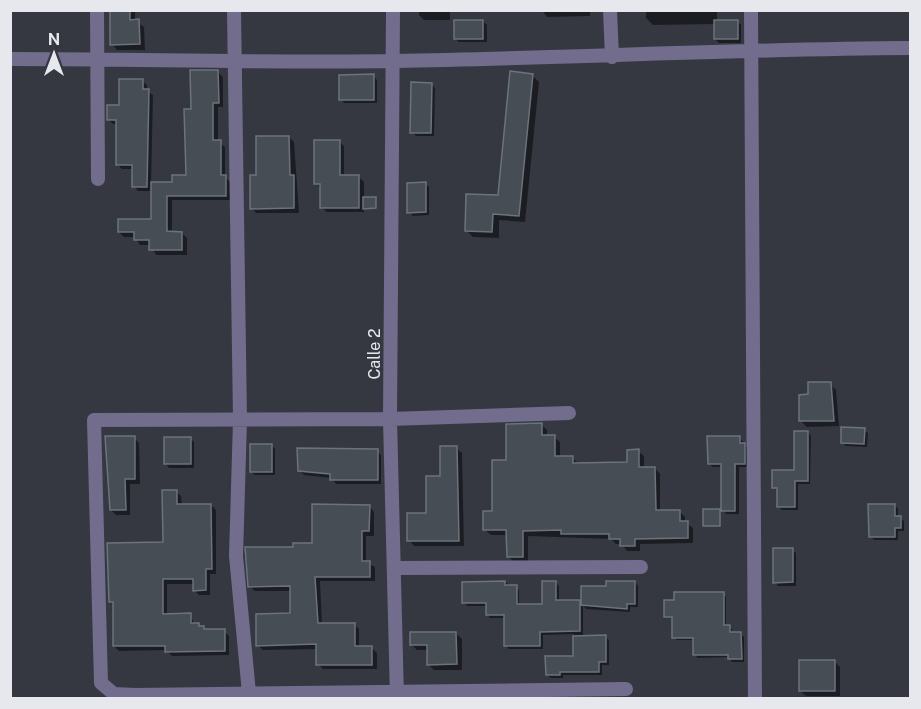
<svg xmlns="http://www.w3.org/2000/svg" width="921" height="709" font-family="'Public Sans',sans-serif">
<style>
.shadow{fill:#0007}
.building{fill:#464d55;stroke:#6b737c;stroke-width:1.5}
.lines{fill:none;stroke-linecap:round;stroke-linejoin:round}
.minor{stroke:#726d8d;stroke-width:14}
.labels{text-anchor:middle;stroke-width:6;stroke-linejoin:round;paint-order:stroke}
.street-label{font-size:16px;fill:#e7e8ee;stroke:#353840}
</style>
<rect width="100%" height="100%" fill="#353840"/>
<path class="shadow" d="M111,10H135V21L144,27L145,50H117L112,44Z
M419,10H450V20H424L419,15Z
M542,10H590V16L547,17Z
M646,10H717V21H737L741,25V43H719L715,39V24L653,25L646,18Z
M483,21L487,25V42H459L455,39Z
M217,71L223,77V107H218V142L225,147V177L230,182V200H172V233H182L187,238V255H156L151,245H140L135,237H124L119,232L153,221V191H138L134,186V169H122L117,164L118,124H113L108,119L142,81L147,85V91L153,95L151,184H173L187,176L193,110Z
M532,75L539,82L525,222L499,220V238L473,237L466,230L500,196Z
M373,76L377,80V103H344L341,99Z
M431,84L435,88L434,136H416L412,132Z
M289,137L294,142L299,213H256L252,208Z
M339,141L344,146V176H358L364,182V198H375L377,209H364V212H327L321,207V189L316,183Z
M425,184L429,187V215L413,216L409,212Z
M830,384L836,390L839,426L807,427L801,421L809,396Z
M542,425L547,430V437H554L560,442V458H572L578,463L628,464L638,451L644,456V468H655L660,474V511H679L685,517V522L693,528V543L640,544V551H627L621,544H616L611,539L528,536V562H514L508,556V535H491L485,530L494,513L508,462Z
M864,430L868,433L867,447L846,446L842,442Z
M808,432L811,436L810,484H798V510H782L779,507V491L773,487L795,472Z
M739,437L748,448V467H739V514H726L723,510V467H713L709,464Z
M134,438L139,443L140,484H130V515H116L111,510Z
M190,438L194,442V468H169L166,464Z
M272,446L275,449V475H255L251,472Z
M456,448L462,453L464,546H414L409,540L428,514L441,478Z
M377,451L381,455V484H336L331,478L304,475L299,470Z
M176,491L181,496L182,506L211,505L216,510V574H210V595H199L194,590V584H167V615H190L195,625L207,631H224L229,636V655L172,656L166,650L119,651L114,646V606L110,602L164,544Z
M895,505L898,509V517L904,521V531H898V540H874L870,536Z
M369,506L374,512V536H366V562L375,567V581H320L322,625L354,624L359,629V648H372L377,653V669H323L318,664L317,649L263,650L258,645L292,614L291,591H255L249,586L295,548L314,544Z
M792,550L796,553V586H778L775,582Z
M505,582L519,590V606H543L555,582L559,586V602H579L582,605L607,588L635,582L638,586V607H630V612L586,609L583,605V637H606L609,640V665H602V675H563V678H551L547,675L574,658V634L543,635V649H509L506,646V618H490L487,614V606H467L464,602Z
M723,594L726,597V626L732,629V634H741L744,637V662H732L729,657L698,658L695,655V640H677L674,637V619L666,616Z
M456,633L462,639V670H434L428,664V650H417L411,644Z
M834,661L840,667V696H806L800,691Z"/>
<path class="building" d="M110,10H130V20L139,19L140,44L110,45Z
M454,20H483V39H454Z
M714,20H738V39H714Z
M190,70H218L219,103H213V140H221V175H226V196H167V231L182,232V250H149V240H134V232H118V219H151V182H172V175H186L184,109H191Z
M510,71L533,74L519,216L493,214L492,232L465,231L466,194L498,195Z
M374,74V100H339V75Z
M119,79H143V89H149L147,187H132V165H116V120H107V105H119Z
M411,82L432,83L431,133H410Z
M256,136H289L290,175H294V208L250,209V175H256Z
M314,140H340V175H359V208H320V184H314Z
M426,182V212L407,213V183Z
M363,197H376V208L363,209Z
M808,382H831L834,421H799V395L808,394Z
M542,423V435H555V456H573V463L627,462V450L639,449V467H655L656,510H680V521H688V538L635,539V546H620V539H609V534H561V530L523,531V557H507L506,530H483V511H492V460H506V424Z
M841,427L865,428L864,444L841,443Z
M794,431H808V481H795V507H777V488H772V470H794Z
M105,436H135V479H125L126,510H110Z
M707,436H740V443H745V464H735V511H721V464H708Z
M164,437H191V464H164Z
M250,444H272V472H250Z
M440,446H457L459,541H407V513H426V476H440Z
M297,448L378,449V480H330V474L298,471Z
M162,490H177V504H211L212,569H206V590L193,591V579H163V614L191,613V623H199V626H204V629H225V651L165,652V646H113V602H109L107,543L163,542Z
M312,504L370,505L369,531H362V561H370V577H315L318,623H355V646H372V665H316V644L256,646V614L290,613V586L248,587L245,547H293V543H312Z
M868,504H895V516H901V528H895V537H869Z
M703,509H720V526H703Z
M773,548H793V582L773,583Z
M505,581V585H517V604H542V581H556V600H580V631L540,632V646H504V615H486V603H462V582Z
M606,581H635V604H627V609L581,605V586H606Z
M674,592H724V625H730V632H741L742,659H728V655H693V638H672V617H664V600H674Z
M410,632H456L457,664L427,665V645H410Z
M606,635V662H599V672H560V675H546L545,656H573V636Z
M799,660H835V691H799Z"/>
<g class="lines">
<path class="minor" d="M97,10L98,179
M234,10L240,420L236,556L249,693
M393,10L390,419L397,698
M610,10L612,57
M751,10L755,698
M10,59C139,59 267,63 395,61C567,58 739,49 910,48
M569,413L390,419L94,420L101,683L114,694L135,695L626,689
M396,568L641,567"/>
</g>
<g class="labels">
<g class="street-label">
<text transform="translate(374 354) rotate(-90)" y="6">Calle 2</text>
</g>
</g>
<rect width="921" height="709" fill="none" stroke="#e7e8ee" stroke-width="24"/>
<g transform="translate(54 54)" stroke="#353840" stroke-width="4.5" paint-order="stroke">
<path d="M0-4.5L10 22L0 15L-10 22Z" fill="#e7e8ee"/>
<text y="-9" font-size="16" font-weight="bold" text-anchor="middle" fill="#e7e8ee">N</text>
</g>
</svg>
